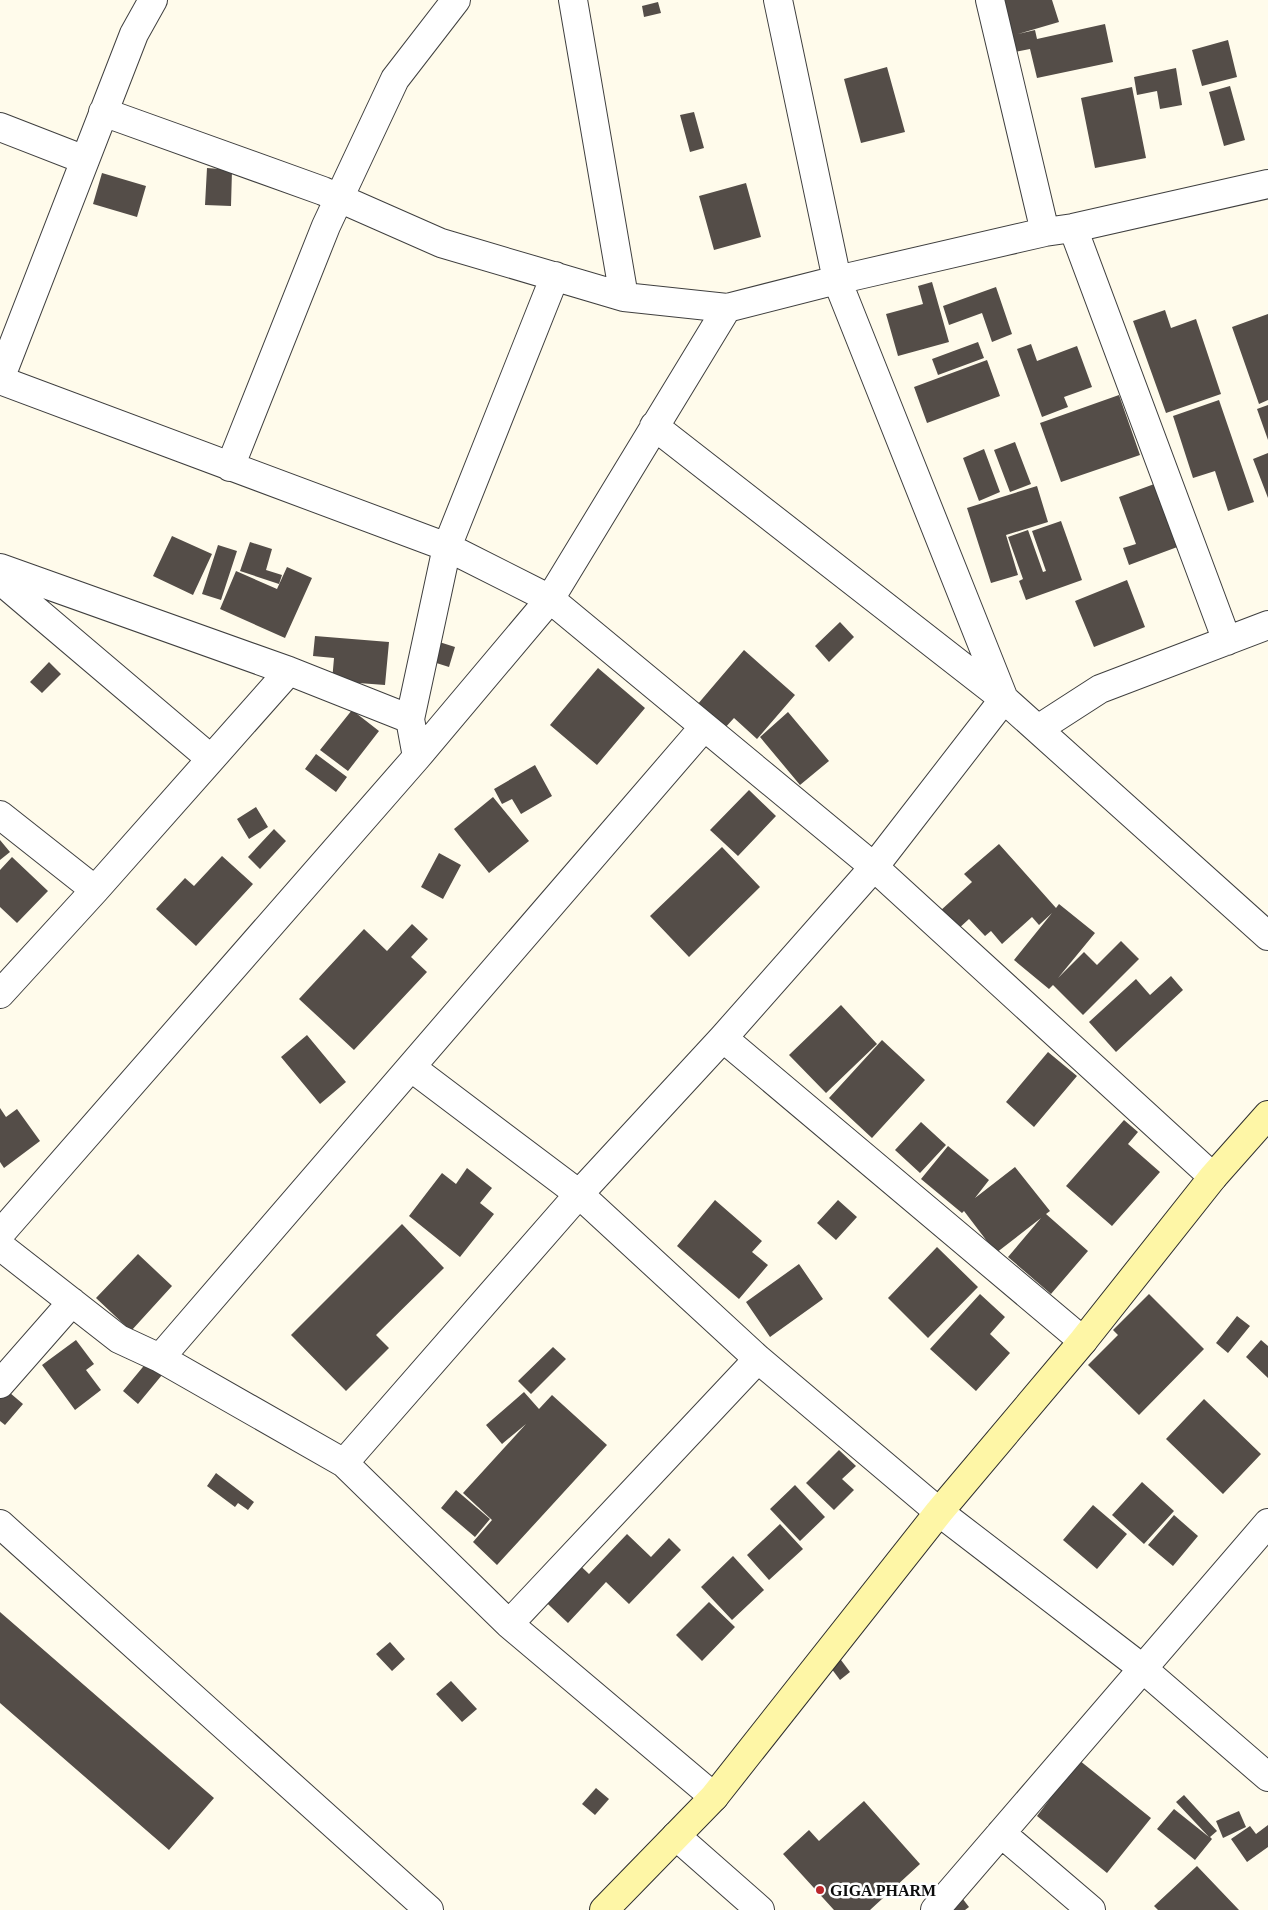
<svg xmlns="http://www.w3.org/2000/svg" width="1268" height="1910" font-family="'Times New Roman',serif">
<style>
.building{fill:#544d48}
.lines{fill:none;stroke-linecap:round;stroke-linejoin:round}
.street-casing{stroke:#3f3f3f;stroke-width:30}
.secondary-casing{stroke:#2e2e2e;stroke-width:30}
.street{stroke:#fff;stroke-width:28}
.secondary{stroke:#fef6a6;stroke-width:28}
.poi-dot{fill:#ba262a;stroke:#fff;stroke-width:2}
.labels{text-anchor:middle;stroke-width:5;stroke-linejoin:round;paint-order:stroke}
.poi-label{font-size:16px;font-weight:bold;fill:#0c0c0c;stroke:#fff;text-anchor:start}
</style>
<rect width="100%" height="100%" fill="#fffbeb"/>
<path class="building" d="M1003,0H1052L1059,22L1018,34L1035,30L1037,39L1105,24L1113,62L1037,78L1030,49L1015,52L1012,35H1013Z
M658,2L661,13L644,17L642,6Z
M1228,40L1237,77L1202,86L1192,50Z
M887,67L905,132L861,143L844,79Z
M1176,68L1182,105L1160,109L1157,91L1137,95L1134,77Z
M1230,86L1245,140L1224,146L1209,92Z
M1132,87L1146,158L1095,168L1081,98Z
M694,112L704,148L690,152L680,115Z
M207,168L232,170L231,206L205,205Z
M102,173L146,186L137,217L93,204Z
M746,183L761,237L714,250L699,196Z
M932,282L949,342L898,356L886,314L923,304L918,286Z
M996,287L1012,334L992,342L982,313L949,325L943,306Z
M1165,310L1171,328L1196,319L1221,394L1166,413L1133,321Z
M1268,314V400L1259,404L1232,327Z
M978,342L984,358L938,375L932,359Z
M1031,344L1037,361L1077,346L1092,387L1064,397L1068,407L1042,417L1017,349Z
M987,360L1000,396L927,423L914,387Z
M1119,395L1140,455L1061,482L1040,423Z
M1219,400L1254,502L1228,511L1215,471L1193,478L1173,416Z
M1268,405V440L1257,409Z
M1015,442L1031,484L1010,492L994,450Z
M984,449L1000,492L979,501L963,458Z
M1268,453V498L1253,459Z
M1157,483L1180,546L1129,565L1123,548L1136,544L1119,497Z
M1037,486L1048,522L1006,535L1018,575L991,583L967,508Z
M1061,521L1082,580L1026,600L1019,581L1023,579L1008,537L1028,530L1043,572L1046,571L1032,531Z
M172,536L212,554L193,595L153,576Z
M250,542L272,549L266,570L282,575L279,584L240,571Z
M218,545L237,551L221,600L202,594Z
M287,567L312,578L285,638L220,609L236,571L277,589Z
M1127,580L1145,627L1094,647L1075,601Z
M840,622L854,637L829,662L815,646Z
M315,636L389,642L385,685L332,681L334,658L313,656Z
M433,640L455,647L449,667L427,660Z
M744,650L795,695L757,739L734,718L724,729L697,705Z
M49,662L61,674L42,693L30,682Z
M598,668L645,708L597,765L550,725Z
M352,710L379,731L348,771L320,750Z
M788,712L829,761L800,785L760,737Z
M316,754L347,777L336,792L305,769Z
M535,765L552,796L521,814L512,799L502,804L494,789Z
M749,790L776,816L738,856L710,830Z
M493,797L529,841L489,873L454,829Z
M256,807L268,827L249,839L237,819Z
M274,829L286,841L260,869L248,857Z
M0,840L10,852L0,860Z
M999,844L1056,908L1059,904L1095,933L1058,978L1084,952L1097,965L1121,941L1139,959L1083,1015L1053,985L1049,989L1014,960L1052,913L1039,925L1032,917L1002,944L991,931L985,936L969,919L957,930L940,911L972,882L964,874Z
M722,847L760,887L689,957L650,916Z
M439,853L461,865L443,899L421,887Z
M222,856L253,884L196,946L156,909L185,878L194,886Z
M12,857L48,891L17,923L0,907V870Z
M412,924L428,939L411,957L427,972L354,1050L299,999L364,929L387,951Z
M1171,976L1183,990L1116,1052L1089,1022L1136,979L1150,995Z
M841,1005L877,1044L826,1093L789,1055Z
M307,1035L346,1082L320,1104L281,1057Z
M882,1040L925,1080L872,1138L829,1098Z
M1048,1052L1077,1076L1034,1127L1006,1102Z
M0,1108L6,1117L17,1109L40,1141L4,1168L0,1162Z
M1124,1120L1138,1132L1128,1144L1160,1172L1112,1226L1066,1186Z
M921,1122L946,1145L920,1173L895,1150Z
M948,1146L989,1180L975,1198L1015,1167L1050,1211L1046,1214L1088,1251L1051,1294L1008,1257L1041,1218L996,1253L964,1211L962,1213L921,1179Z
M467,1168L492,1188L480,1203L494,1214L460,1257L409,1216L442,1173L456,1184Z
M715,1200L762,1241L752,1252L768,1265L739,1299L677,1246Z
M838,1200L857,1217L836,1240L817,1223Z
M402,1224L444,1268L376,1335L389,1348L346,1391L291,1335Z
M937,1247L978,1287L928,1338L888,1298Z
M138,1254L172,1286L131,1331L96,1298Z
M799,1264L823,1299L770,1337L746,1302Z
M980,1294L1005,1317L990,1334L1010,1353L976,1391L930,1349Z
M1149,1294L1204,1349L1139,1415L1088,1365L1118,1335L1113,1330Z
M1237,1316L1250,1326L1228,1353L1216,1343Z
M76,1340L94,1364L86,1370L101,1390L75,1410L42,1365Z
M1261,1340L1268,1346V1378L1246,1357Z
M553,1347L566,1359L531,1394L518,1381Z
M147,1362L162,1375L138,1404L123,1391Z
M3,1387L23,1404L5,1425L0,1421V1391Z
M524,1392L539,1409L552,1395L607,1445L497,1565L473,1542L492,1520L463,1493L526,1424L502,1444L486,1425Z
M1204,1399L1261,1454L1223,1494L1166,1439Z
M839,1450L856,1466L842,1479L854,1490L834,1510L806,1483Z
M216,1473L254,1502L248,1510L238,1503L235,1507L207,1486Z
M1142,1482L1174,1511L1144,1544L1112,1515Z
M795,1485L825,1517L800,1541L770,1509Z
M456,1490L490,1519L475,1537L441,1508Z
M1093,1505L1127,1534L1097,1569L1063,1540Z
M1174,1515L1198,1536L1173,1566L1148,1545Z
M780,1524L803,1549L769,1580L747,1555Z
M627,1534L651,1557L669,1538L681,1550L629,1604L606,1582L568,1623L533,1590L568,1554L589,1574Z
M733,1556L764,1590L732,1620L701,1587Z
M709,1602L735,1627L702,1661L676,1635Z
M0,1612L214,1798L169,1850L0,1703Z
M390,1642L405,1659L392,1671L376,1654Z
M838,1656L850,1672L840,1680L828,1664Z
M451,1681L477,1709L462,1722L436,1694Z
M1069,1752L1151,1818L1107,1873L1037,1816L1049,1800L1039,1791Z
M596,1788L609,1799L595,1815L582,1804Z
M1184,1795L1217,1831L1210,1837L1212,1839L1195,1860L1157,1829L1174,1809L1209,1837L1176,1802Z
M864,1801L920,1864L870,1910H834L783,1854L809,1830L819,1841Z
M1239,1811L1246,1827L1223,1838L1216,1821Z
M1268,1825V1847L1247,1862L1231,1839L1250,1826L1256,1834Z
M1197,1866L1239,1910H1158L1154,1906Z
M959,1894L969,1907L965,1910H952Z"/>
<g class="lines">
<defs>
<path id="street" d="M573,0L624,297
M990,0L1045,232
M103,112L323,191L441,243L624,297L727,308L837,280L1045,232L1073,228L1268,184
M0,127L85,160
M1073,228L1227,641
M0,379L134,34L153,0
M0,380L447,547L550,599L874,867L1213,1177
M654,426L1004,699L1268,936
M230,467L326,226L395,79L456,0
M0,568L289,671L410,719L417,757
M0,580L211,759
M410,719L447,547L555,276
M1038,729L1100,689L1268,625
M0,815L95,890
M0,994L95,890L289,671
M723,1038L1083,1341
M412,1068L579,1194L758,1359L939,1512L1142,1668L1268,1777
M0,1234L417,757L550,599L727,308
M0,1246L119,1339L160,1358L344,1463L509,1624L714,1797
M160,1358L704,727
M0,1384L72,1302
M344,1463L579,1194L723,1038L874,867L1004,699L837,280L778,0
M0,1524L429,1910
M509,1624L758,1359
M1001,1833L1091,1910
M676,1836L760,1910
M935,1910L1268,1523"/>
<path id="secondary" d="M604,1910L714,1797L939,1512L1083,1341L1213,1177L1268,1115"/>
</defs>
<use href="#street" class="street-casing"/>
<use href="#secondary" class="secondary-casing"/>
<use href="#street" class="street"/>
<use href="#secondary" class="secondary"/>
</g>
<circle class="poi-dot" cx="820" cy="1890" r="5"/>
<g class="labels">
<g class="poi-label">
<text x="830" y="1896">GIGA PHARM</text>
</g>
</g>
</svg>
